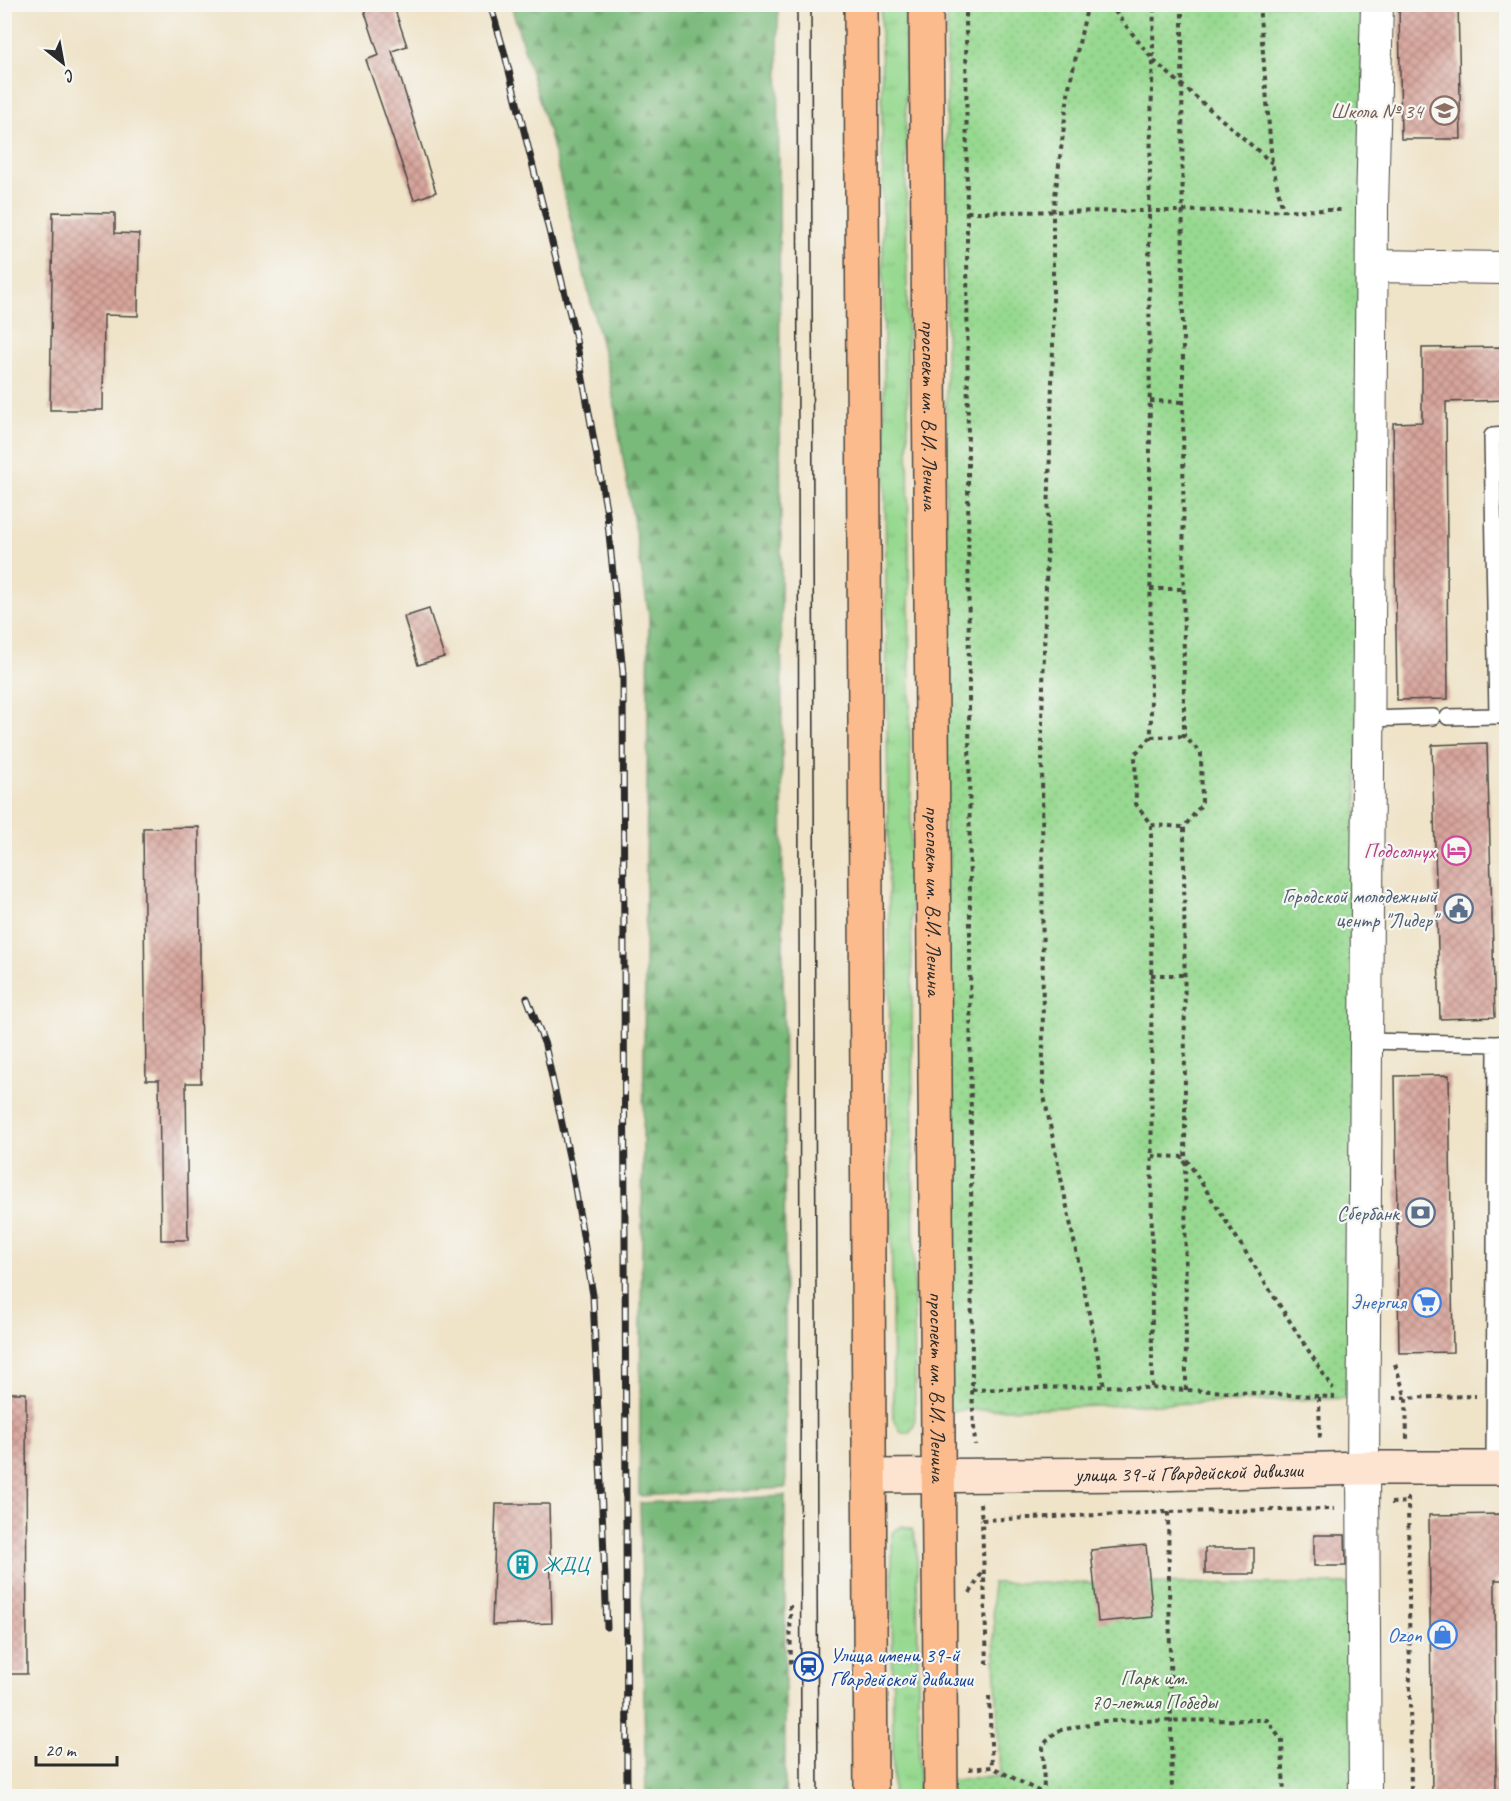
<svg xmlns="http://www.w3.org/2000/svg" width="1511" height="1801" font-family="Caveat,sans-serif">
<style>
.grass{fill:url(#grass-tufts);stroke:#61825e;stroke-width:1.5}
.forest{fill:url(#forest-firs);stroke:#527252;stroke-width:1.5}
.park{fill:url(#park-dots);stroke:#61825e;stroke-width:1.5}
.building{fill:url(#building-cross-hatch)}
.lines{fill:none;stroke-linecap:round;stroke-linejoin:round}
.service-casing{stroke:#484743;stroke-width:18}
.minor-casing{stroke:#484743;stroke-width:34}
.secondary-casing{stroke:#484743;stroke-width:36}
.primary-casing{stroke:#484743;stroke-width:36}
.path{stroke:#484743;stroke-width:4;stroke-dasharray:4.5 4.5;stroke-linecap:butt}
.service{stroke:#fff;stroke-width:15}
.minor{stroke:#fff;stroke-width:32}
.secondary{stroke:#fde4d1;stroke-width:33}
.primary{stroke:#fbbb8c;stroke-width:33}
.tram{stroke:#2b2b2b;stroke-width:1.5}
.rail-casing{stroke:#2b2b2b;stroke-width:7}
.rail{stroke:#f6f6f2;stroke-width:4.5;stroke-dasharray:14;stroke-linecap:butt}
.labels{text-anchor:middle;stroke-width:4.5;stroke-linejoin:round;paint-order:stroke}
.education-label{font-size:21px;fill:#785e54;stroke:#f6f6f2;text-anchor:end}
.street-label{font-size:21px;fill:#2b2b2b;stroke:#f6f6f2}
.hotel-label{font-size:21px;fill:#b23c85;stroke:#f6f6f2;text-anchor:end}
.service-label{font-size:21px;fill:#4e5e75;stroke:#f6f6f2;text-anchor:end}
.shop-label{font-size:21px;fill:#366cbe;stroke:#f6f6f2;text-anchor:end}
.culture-label{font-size:21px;fill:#0d838f;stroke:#f6f6f2;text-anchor:start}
.transit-label{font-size:21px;fill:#164399;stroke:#f6f6f2;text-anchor:start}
.park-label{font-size:21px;fill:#465644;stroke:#f6f6f2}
</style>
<defs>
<pattern id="grass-tufts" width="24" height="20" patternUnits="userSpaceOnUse" patternTransform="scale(1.5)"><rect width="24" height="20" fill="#97d990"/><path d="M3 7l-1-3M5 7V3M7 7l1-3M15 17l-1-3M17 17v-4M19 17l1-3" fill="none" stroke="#82ba7c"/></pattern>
<pattern id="forest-firs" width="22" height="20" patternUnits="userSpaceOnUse" patternTransform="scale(1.5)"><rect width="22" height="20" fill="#79b97a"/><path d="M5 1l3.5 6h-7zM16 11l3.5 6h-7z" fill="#639764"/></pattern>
<pattern id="park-dots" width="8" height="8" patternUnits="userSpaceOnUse" patternTransform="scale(1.5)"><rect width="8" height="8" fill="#97d990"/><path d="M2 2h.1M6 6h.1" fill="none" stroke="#82ba7c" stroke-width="1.8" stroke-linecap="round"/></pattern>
<pattern id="building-cross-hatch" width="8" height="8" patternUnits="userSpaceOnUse" patternTransform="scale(1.5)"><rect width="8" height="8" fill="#d8a59c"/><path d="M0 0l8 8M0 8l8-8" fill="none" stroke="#af877f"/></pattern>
</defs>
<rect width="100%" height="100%" fill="#f6f6f2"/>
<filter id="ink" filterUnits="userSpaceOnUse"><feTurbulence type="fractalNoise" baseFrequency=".0167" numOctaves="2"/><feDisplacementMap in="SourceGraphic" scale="12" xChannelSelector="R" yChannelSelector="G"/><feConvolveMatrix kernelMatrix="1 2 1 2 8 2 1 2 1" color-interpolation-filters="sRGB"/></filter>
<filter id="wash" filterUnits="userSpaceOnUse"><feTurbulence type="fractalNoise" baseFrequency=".008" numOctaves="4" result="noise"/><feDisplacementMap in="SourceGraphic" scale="24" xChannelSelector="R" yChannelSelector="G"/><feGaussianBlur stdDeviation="1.35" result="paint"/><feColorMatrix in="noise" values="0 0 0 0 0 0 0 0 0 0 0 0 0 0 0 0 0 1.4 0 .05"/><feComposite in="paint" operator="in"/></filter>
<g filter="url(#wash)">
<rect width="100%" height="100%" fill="#efe3c8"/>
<path class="grass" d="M881,5H905L915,1417L914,1426L909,1433L901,1432L893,1417Z
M902,1526L912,1529L917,1546L919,1796H893L892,1533Z"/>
<path class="forest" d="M511,5H778L786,1488L639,1496L649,615L610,379L549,133Z
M785,1496V1796H646L640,1503Z"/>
<path class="park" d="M947,5H1365L1351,1398L944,1411Z
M992,1583L1359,1584L1360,1796H948L947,1781L1000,1776Z"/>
<g id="blocks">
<path class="building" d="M362,4H393L407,46L392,51L436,192L414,200L366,60L379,55Z
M1399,4H1458L1461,139H1401Z
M53,212L115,213V233L139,234L138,316L104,315L103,410H50Z
M1506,347V400L1446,402L1448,699L1397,700L1393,423L1422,422V348Z
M429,609L444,657L418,665L404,617Z
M1487,743L1495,1017L1440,1019L1432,745Z
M199,827L201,1083H186L188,1240H161L159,1080H146L143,828Z
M1449,1075L1453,1352L1399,1353L1395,1076Z
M4,1393H26L27,1674H4Z
M496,1504H549L552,1623L492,1625Z
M1506,1514V1580H1495L1496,1797H1432L1429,1515Z
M1314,1535H1345L1346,1566H1314Z
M1146,1545L1153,1617L1098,1622L1091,1550Z
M1205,1548H1254V1574H1205Z"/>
</g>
</g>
<g filter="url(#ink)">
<use href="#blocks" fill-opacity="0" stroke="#484743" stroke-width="1.5"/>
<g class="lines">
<defs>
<path id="service" d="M1506,435L1492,436L1497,716H1506
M1448,717L1497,716
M1369,719L1433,717
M1367,1041L1496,1044
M1494,1468L1496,1044L1506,1043"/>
<path id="minor" d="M1372,266L1506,268
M1365,1796L1363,1468L1372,208L1377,4"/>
<g id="secondary">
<path id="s1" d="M869,1476L1151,1474L1363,1468H1506"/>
</g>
<g id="primary">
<path d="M861,4L871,1796"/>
<path id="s2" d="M926,4L941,1796"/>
</g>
</defs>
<use href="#service" class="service-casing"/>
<use href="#minor" class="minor-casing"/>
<use href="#secondary" class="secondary-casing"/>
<use href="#primary" class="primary-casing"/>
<path class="path" d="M966,4L972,1390L1104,1386L1335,1397
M1088,4L1069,87L1053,212V349L1042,720L1043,1091L1104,1386
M1109,4L1153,60L1272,163
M1182,4L1184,736L1201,753L1202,804L1184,827L1186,1390
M1259,4L1272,163L1283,211
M967,212L1344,210
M1150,401L1183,402
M1150,589H1184
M1151,737L1184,736
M1151,825L1184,827
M1151,975H1185
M1152,1156L1185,1157L1333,1389
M1395,1364L1406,1398L1407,1439
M1152,1387L1151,825L1136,804L1135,754L1151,737L1149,211L1154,4
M972,1390L975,1445
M1319,1397L1320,1440
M1393,1398L1476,1396
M1408,1497L1411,1796
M980,1503L982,1520
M1391,1503L1408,1502
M1168,1512L1172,1796
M970,1593L983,1571
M790,1605L791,1667
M987,1664L982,1520L1168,1512L1334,1509
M989,1696L992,1767
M969,1769L992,1767L1048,1796
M1044,1796L1043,1745L1057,1731L1104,1721L1267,1720L1282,1741L1284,1796"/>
<use href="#service" class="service"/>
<use href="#minor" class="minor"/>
<use href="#secondary" class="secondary"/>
<use href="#primary" class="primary"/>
<path class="tram" d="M797,4L801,1796
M811,4L818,1796"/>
<defs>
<path id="rail" d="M490,4L504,51L575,334L607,514L623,673L627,1796
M527,998L545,1045L572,1170L593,1295L607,1627"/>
</defs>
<use href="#rail" class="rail-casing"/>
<use href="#rail" class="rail"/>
</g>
</g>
<defs>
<symbol id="school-ring" viewBox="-11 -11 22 22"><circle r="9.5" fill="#f6f6f2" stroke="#8d6e63" stroke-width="1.5"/><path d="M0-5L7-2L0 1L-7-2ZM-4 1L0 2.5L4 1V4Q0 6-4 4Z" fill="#8d6e63"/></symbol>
<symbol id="hotel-ring" viewBox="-11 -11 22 22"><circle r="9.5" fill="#f6f6f2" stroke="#d1479c" stroke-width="1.5"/><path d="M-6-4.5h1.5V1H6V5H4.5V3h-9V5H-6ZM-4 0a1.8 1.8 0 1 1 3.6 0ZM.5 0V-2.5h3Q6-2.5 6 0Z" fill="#d1479c"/></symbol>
<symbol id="civic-ring" viewBox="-11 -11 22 22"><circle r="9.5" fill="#f6f6f2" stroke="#5c6f8a" stroke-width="1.5"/><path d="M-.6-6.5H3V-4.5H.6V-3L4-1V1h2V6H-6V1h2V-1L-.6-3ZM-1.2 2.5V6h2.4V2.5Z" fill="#5c6f8a"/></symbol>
<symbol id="bank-ring" viewBox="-11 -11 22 22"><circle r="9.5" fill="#f6f6f2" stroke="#5c6f8a" stroke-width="1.5"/><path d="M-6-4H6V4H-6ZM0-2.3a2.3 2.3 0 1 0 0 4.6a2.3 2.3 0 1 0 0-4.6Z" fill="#5c6f8a"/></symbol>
<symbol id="supermarket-ring" viewBox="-11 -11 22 22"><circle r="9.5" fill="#f6f6f2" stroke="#3f7fe0" stroke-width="1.5"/><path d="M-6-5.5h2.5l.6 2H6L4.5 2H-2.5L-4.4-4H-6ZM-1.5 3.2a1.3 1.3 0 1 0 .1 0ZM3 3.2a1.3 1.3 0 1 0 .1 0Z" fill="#3f7fe0"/></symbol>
<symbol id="building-ring" viewBox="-11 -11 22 22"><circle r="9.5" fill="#f6f6f2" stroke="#0f9aa8" stroke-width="1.5"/><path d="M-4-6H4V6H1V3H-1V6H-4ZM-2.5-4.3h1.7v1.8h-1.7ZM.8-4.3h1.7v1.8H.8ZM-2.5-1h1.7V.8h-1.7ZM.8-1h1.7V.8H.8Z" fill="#0f9aa8"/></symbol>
<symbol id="shop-ring" viewBox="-11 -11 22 22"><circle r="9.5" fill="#f6f6f2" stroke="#3f7fe0" stroke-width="1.5"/><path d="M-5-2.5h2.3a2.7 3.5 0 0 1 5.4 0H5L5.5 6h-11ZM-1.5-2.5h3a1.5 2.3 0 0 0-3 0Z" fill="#3f7fe0"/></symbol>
<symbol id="station-ring" viewBox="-11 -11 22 22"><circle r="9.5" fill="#f6f6f2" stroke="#1a4fb4" stroke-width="1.5"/><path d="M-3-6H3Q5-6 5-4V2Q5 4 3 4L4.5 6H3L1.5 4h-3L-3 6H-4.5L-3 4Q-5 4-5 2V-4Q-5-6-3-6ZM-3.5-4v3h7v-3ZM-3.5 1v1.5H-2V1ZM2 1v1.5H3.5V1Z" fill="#1a4fb4"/></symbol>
</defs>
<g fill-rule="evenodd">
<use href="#school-ring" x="1428" y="94" width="33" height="33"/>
<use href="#hotel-ring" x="1440" y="834" width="33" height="33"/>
<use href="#civic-ring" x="1442" y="892" width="33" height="33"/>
<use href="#bank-ring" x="1404" y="1196" width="33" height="33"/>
<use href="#supermarket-ring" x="1410" y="1286" width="33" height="33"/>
<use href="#building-ring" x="506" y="1548" width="33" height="33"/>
<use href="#shop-ring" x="1426" y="1618" width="33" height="33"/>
<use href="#station-ring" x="792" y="1650" width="33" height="33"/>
</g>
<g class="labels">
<g class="education-label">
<text x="1423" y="118">Школа № 34</text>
</g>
<g class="street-label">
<text dy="7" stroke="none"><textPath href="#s2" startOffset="411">проспект им. В.И. Ленина</textPath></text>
<text dy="7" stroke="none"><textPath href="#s2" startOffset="897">проспект им. В.И. Ленина</textPath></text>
<text dy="7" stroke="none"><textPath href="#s2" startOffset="1383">проспект им. В.И. Ленина</textPath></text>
<text dy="7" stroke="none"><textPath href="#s1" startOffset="320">улица 39-й Гвардейской дивизии</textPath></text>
</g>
<g class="hotel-label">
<text x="1435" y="858">Подсолнух</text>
</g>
<g class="service-label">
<text x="1437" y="903">Городской молодежный<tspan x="1437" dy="24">центр "Лидер"</tspan></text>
<text x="1399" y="1220">Сбербанк</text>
</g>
<g class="shop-label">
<text x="1406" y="1309">Энергия</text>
<text x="1422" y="1642">Ozon</text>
</g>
<g class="culture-label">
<text x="543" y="1571">ЖДЦ</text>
</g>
<g class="transit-label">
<text x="830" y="1662">Улица имени 39-й<tspan x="830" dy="24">Гвардейской дивизии</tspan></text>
</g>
<g class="park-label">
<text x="1154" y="1685">Парк им.<tspan x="1154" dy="24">70-летия Победы</tspan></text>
</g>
</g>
<rect width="1511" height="1801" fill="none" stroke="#f6f6f2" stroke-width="24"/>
<g transform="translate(63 63) rotate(149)" stroke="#f6f6f2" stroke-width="4.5" paint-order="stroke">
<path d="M0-4.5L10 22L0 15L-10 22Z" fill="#2b2b2b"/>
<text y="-9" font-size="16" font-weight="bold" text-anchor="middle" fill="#2b2b2b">С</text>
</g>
<path d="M36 1756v9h81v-9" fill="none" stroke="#2b2b2b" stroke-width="3"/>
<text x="45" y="1756" font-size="18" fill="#2b2b2b" stroke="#f6f6f2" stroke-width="4.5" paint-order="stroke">20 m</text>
</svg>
